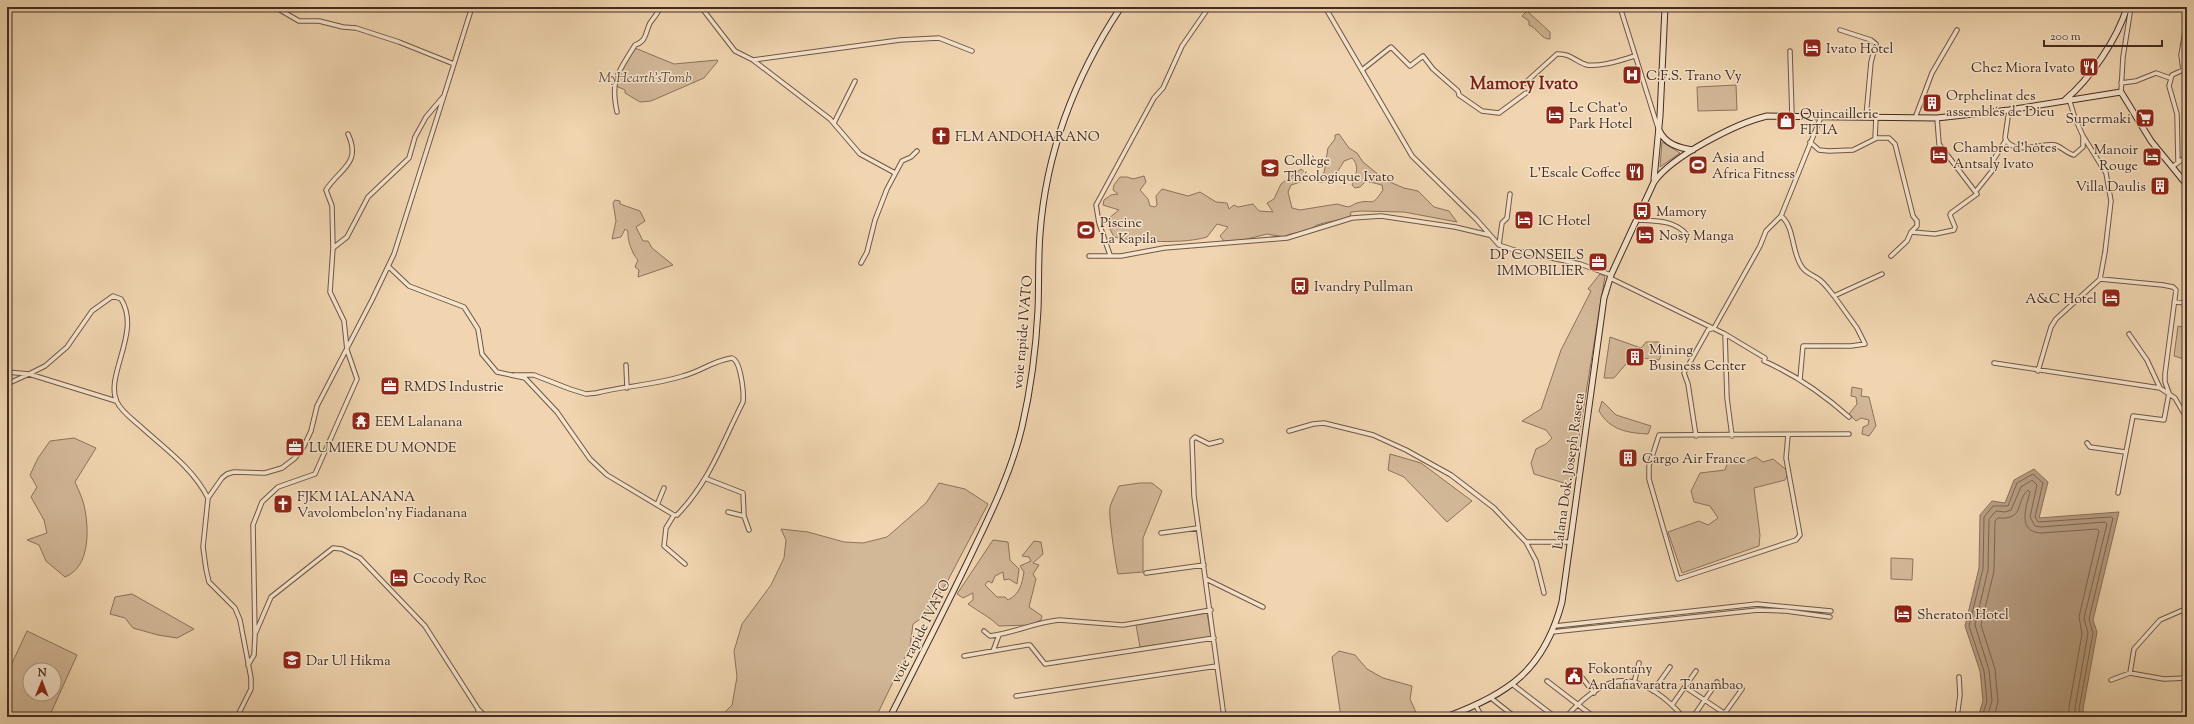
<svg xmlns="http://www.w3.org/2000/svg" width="2194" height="724" font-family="'Sorts Mill Goudy',serif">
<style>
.green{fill:#d3b898;stroke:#8c725d;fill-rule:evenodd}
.water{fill:#b69c80;stroke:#896f5a}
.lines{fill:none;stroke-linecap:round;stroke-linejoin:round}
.shore{stroke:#7e6451;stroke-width:1}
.street-casing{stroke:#705646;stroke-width:5.5}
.secondary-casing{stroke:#452c22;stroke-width:7}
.street{stroke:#f5e4cc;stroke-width:3.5}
.secondary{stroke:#f5e4cc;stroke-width:5}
.labels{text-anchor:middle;stroke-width:3;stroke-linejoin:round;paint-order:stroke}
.poi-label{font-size:14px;fill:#452c22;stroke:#f5e4cc;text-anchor:start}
.park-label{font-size:14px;font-style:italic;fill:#61483a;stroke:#f5e4cc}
.street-label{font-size:14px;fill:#452c22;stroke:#f5e4cc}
.district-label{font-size:18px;font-weight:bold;fill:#7a1f14;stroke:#f5e4cc}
</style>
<rect width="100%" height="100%" fill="#f0d5b0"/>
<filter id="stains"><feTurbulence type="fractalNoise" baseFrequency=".005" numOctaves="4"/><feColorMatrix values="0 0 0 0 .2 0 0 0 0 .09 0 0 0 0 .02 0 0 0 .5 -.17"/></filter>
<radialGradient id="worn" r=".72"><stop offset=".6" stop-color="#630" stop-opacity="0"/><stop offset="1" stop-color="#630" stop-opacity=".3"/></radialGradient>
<path class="green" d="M1527,11L1550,32V39C1542,40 1537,28 1529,25V21L1522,16Z
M635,48L674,64L717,60L718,61L704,78L651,101L640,102L625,93V90L616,86V80Z
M1736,85L1737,110L1698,111L1697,87Z
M1339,134L1349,148L1357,153L1363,162L1385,180L1404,188L1418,191L1434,207L1449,211L1457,222L1404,212L1361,211L1351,212L1350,217C1340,221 1328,221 1317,225C1313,227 1310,231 1304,232C1295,234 1292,232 1284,237L1267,234L1235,242L1224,241L1220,236L1228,227L1217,224L1207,237C1185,244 1136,242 1114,237L1108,225L1109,218L1119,210L1103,205L1104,200L1111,195L1118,194L1113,190L1114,185L1120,177H1127L1133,179L1144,176L1146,182L1140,190L1148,199L1150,206L1155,207L1157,205L1156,196L1162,189L1188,196L1200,192L1216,202L1227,203L1229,209L1234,205L1238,207L1253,204L1259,211L1273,212L1267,203L1274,199L1281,184L1301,169L1311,177L1310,179L1291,185L1288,192L1292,208L1300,210L1337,204L1348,207C1352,206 1354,204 1357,203C1375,198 1370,209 1383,190L1382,185L1366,181L1360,187L1355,188L1352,185C1356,176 1360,166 1352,158L1344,161C1338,172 1328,188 1313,180L1319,179L1321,175L1324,173L1328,148L1335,139V135Z
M1662,142L1680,153L1660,167Z
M615,200L620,201V204L640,211L645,221L636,227L643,241H648L652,248L673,265L638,277L639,270L635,267L638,260C632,254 627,239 628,231L625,229L621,237L612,239L616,221L613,203Z
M1600,274L1605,276L1571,485L1534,474L1531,463L1536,449L1546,444L1552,438L1546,430L1522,421L1541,409L1561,350L1591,291L1588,289Z
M2178,326L2187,328V360L2174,356Z
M1610,337L1641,348L1646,342H1659L1665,346L1659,360L1632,357L1614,378H1604Z
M1852,387L1862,389L1861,396L1869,397L1876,426L1869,436L1862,434L1863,427L1868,425L1869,420L1861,418L1856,421L1849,414L1857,404L1856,397L1851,396Z
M1602,401L1616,415L1651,426L1648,434C1627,433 1610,430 1599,411Z
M74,438L96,448L75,482C78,489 82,497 84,505C89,527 91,567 65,577L46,561L39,545L27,540L47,533L44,520L31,497L37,487L30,475L38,458L50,441Z
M1390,454L1421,463L1472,501L1447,522L1404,477L1388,470Z
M1756,457L1763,462L1773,459L1789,472L1785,480L1754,488L1760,535L1759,546L1682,573L1668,532L1699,521L1708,525L1718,518L1710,506L1694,502L1691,491L1700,473L1725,470L1729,459L1738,458L1744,462Z
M939,483L965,489L988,504L947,582L926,615L913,624L910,647L876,717H720L732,705L737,677L734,651L742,624L771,585L784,558L786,540L781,529L808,532L844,542L863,543L887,537L926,503Z
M1140,483H1152L1162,491L1143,538V572L1118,574C1116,567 1108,513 1110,507C1112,500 1116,493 1119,486Z
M993,540L1008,542L1010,560L1019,569L1017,584L1009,579L1004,580L1003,572L995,576L992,583L988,581L985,585L997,597H1005L1008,600C1020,594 1022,584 1024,572L1020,566L1031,561L1029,557L1022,556L1034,541L1041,542L1043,554L1033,563L1039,565L1033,574L1036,579L1029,607L1042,616L1041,620L1030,625L999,626C990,617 979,612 968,604L973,600V593L963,598L957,594Z
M1891,558L1913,559L1912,580L1891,579Z
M132,594L194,629L177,638L158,635L133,628L125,618L110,614L115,597Z
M1207,613L1211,637L1140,647L1136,625Z
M27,631L77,655L49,717H16L7,710V674ZM30,670H54V694H30Z
M1339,651L1355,655L1367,669L1383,678L1412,686L1410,699L1418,717H1341L1332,657Z"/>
<path class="water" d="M2034,469L2048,482L2039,518L2119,512L2093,620L2097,632L2083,709L2084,717H1978L1983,701L1980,671L1965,626L1979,568L1980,515L1992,501L2005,503L2014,480Z"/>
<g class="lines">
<path class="shore" d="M1982,717L1987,701L1984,671L1969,626L1983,569L1984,517L1993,506H2008L2017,483L2033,474L2043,483L2035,517L2038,522L2111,517L2113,518L2089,619L2093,633L2079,709L2080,717
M1987,717L1992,701L1989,670L1975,625L1988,570L1989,519L1996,511L2005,512L2011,510L2021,487L2032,480L2037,485L2030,517L2035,526L2041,527L2105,522L2107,524L2084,618L2088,633L2075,708V717
M1994,717L1998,702L1995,669L1981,625L1994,571L1995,521L1998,518C2025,520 2015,502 2028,490L2030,492C2026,507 2017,532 2041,533L2097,529L2099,531L2079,617L2082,634L2069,707V717"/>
<defs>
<path id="street" d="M275,7L299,21H319L343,27L356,28L399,42L454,64
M701,7L735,51L753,60L830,119L860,154L895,173
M1325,7L1412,156L1476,219L1499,245L1514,250L1580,264L1611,275
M1620,7L1658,128
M1840,30L1871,40L1876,44L1871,62L1866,117
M1790,51L1792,116
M753,60L900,40L939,38L972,51
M1362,70L1391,47L1410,66L1423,56L1433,69L1458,91L1459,95L1482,111L1499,113L1526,93
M1525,83L1557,54C1570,53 1576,62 1587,65C1602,67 1621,60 1635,56
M2121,83L2136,81L2156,73L2170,78
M2121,92L2123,57L2131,7
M2009,110L2005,138C2013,157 2044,142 2055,145C2062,147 2066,153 2074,155L2083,147V137
M617,112C610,79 618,73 635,45C647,41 645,33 650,23C654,18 658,12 661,7
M1915,118L1932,73L1957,30
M834,123L855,81
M1875,139L1876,117
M1810,142L1819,150L1829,151L1853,150L1877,138H1889L1895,144L1913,216L1917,221V226L1911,232
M2178,162L2177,114L2169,86L2172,75L2183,70L2181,55L2187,20
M2172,167L2187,156
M1976,191L1992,171V162L2006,140
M1781,216C1795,227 1791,252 1802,267C1806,273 1811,274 1817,278C1824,282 1829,290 1834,296L1882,274
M1638,220C1656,221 1675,220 1687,235
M1499,245L1502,223L1507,218L1510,194
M333,248L347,237L368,197L409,158L415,137L426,117L443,97
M1110,255L1099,223L1096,205L1154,98L1163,88L1182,46L1209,7
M1089,256H1121L1164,248L1287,238L1352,218L1381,216L1455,227L1489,235
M1891,256L1907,241L1911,232L1935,234L1954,230L1955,227L1950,215L1951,213L1977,194L1939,144L1937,118
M861,263L867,252L875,220L887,189L902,161L911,157L917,151
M389,267L409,286L464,307L478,329L482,354L497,372L525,378L557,412L590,459L607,475L674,515H677C710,481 722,443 743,402C744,393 741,361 732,358C712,361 702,371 683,376C655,385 624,386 596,393L586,394L570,389L534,375H514
M1610,278L1725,334L1765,358L1764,361C1796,375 1823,394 1849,417
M2100,279L2163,285L2173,287L2176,290L2165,374V382L2169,393L2164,420L2133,416L2118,493
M2174,302L2187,303
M1725,334L1727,398L1732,436
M2129,334L2147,360L2160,388
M1994,363L2160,388L2175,398L2187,419
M626,365L627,388
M2038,371L2051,327L2056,319L2100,279L2105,252L2111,201L2106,173L2083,136L2075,118L2069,99
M7,372L29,374L45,366L67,347L92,311L113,296L121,299C142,332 104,376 117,402C121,411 132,419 140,426C164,448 193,468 208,498
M1800,379L1803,346H1851L1865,344L1857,328L1834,296
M7,384L29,374L116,401
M1289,431L1313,424L1324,423L1373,435L1406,450L1451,475L1494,508L1526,542L1536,561L1544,593
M1788,435L1786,458L1800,535L1796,540L1678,579L1649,479V466L1659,435L1849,434
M1696,436L1688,384L1684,373L1708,330L1714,328L1760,246L1766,231L1781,216L1821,117
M1221,441L1209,444L1195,437L1192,440L1194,496L1224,717
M2087,443L2090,447L2125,452
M707,479L743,493L744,516L749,530
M657,505L664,488
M728,512L744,516
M674,515L666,528L664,546L685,564
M1161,533L1198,528
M1526,542H1571
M1146,573L1204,565
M1206,579L1263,607
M1555,626L1757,604L1831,611
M984,631L990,636C1014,633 1036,622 1059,620L1123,625L1211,610
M256,632L271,597L333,548L342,549L360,558L425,626L478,709L486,717
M1552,632L1758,610L1786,611L1830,617
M993,651L999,635
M964,656L1027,645H1030L1045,664L1214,638
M248,665L254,655L255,635L253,525L262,502L278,487L315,474L357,379L347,350L344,321L330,292L333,248L332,206L326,190C339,169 362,164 348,134
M2130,673L2134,649L2160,620L2183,610H2187
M1580,675L1594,693
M2111,680L2130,673L2164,679L2187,678
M1547,681L1594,717
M1634,683L1639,663
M1512,684L1555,717
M1685,687L1724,713
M1653,691L1670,667
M1016,696L1217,666
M1491,698L1515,717
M1672,705L1696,671
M1476,706L1482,717
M237,717L251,689V678L240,620L235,608L209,582L206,569L203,547L208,498L222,478L227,474L234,472L265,473L282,468L295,458L304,446L311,431L317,406L372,300L394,254L472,7
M478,717V709
M1566,717C1578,703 1599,684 1618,681C1643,678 1669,700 1683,717
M1693,717L1717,682
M1722,717L1742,689
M1957,717L1960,695L1959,677"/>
<path id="secondary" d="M2065,100C2090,79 2118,38 2127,7
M1659,130C1665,144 1679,148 1693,150
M1654,179L1660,116L1665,7
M890,717C917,664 944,611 970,557C990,515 1011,473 1022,427C1031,388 1036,349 1038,310C1039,284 1038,259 1040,234C1046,151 1076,75 1121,7
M1446,717C1509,694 1544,670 1562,602L1604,298L1611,275L1654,182C1672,156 1737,123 1767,116L1937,118L2009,110L2121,92L2151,141L2187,185"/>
</defs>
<use href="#street" class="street-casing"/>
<use href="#secondary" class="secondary-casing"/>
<use href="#street" class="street"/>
<use href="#secondary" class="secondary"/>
</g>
<defs>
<symbol id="hotel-square" viewBox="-11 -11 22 22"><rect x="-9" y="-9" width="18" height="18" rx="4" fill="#8f2418" stroke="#f5e4cc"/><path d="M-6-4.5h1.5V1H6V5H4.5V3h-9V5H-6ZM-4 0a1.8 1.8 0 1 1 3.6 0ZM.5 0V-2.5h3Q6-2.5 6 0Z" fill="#fff"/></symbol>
<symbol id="restaurant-square" viewBox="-11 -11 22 22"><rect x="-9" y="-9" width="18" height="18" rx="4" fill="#8f2418" stroke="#f5e4cc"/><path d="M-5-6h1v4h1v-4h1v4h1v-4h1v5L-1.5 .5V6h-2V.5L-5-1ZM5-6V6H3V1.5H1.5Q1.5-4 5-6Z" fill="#fff"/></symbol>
<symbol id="hospital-square" viewBox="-11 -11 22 22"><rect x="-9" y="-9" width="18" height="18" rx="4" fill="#8f2418" stroke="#f5e4cc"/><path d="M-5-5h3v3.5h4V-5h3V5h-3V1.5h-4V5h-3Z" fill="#fff"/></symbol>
<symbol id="building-square" viewBox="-11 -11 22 22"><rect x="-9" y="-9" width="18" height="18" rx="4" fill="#8f2418" stroke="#f5e4cc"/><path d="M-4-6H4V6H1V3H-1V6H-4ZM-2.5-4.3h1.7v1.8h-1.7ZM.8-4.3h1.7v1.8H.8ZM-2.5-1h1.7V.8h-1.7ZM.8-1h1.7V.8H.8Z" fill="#fff"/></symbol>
<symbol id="supermarket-square" viewBox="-11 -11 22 22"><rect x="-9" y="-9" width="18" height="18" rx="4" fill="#8f2418" stroke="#f5e4cc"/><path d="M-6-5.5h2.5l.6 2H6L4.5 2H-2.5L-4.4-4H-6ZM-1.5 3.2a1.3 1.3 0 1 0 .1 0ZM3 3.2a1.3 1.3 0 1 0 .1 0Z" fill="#fff"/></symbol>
<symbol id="shop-square" viewBox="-11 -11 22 22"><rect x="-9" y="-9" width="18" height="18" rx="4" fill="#8f2418" stroke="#f5e4cc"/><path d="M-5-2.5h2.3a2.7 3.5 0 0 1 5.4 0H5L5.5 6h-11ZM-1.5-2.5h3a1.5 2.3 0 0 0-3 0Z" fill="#fff"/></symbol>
<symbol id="church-square" viewBox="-11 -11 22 22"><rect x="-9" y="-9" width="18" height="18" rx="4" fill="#8f2418" stroke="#f5e4cc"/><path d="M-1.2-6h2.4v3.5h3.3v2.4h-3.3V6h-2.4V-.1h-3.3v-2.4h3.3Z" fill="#fff"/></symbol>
<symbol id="stadium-square" viewBox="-11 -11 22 22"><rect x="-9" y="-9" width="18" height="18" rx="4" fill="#8f2418" stroke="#f5e4cc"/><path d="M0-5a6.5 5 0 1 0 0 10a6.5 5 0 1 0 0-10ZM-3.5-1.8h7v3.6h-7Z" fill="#fff"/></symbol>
<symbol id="school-square" viewBox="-11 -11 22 22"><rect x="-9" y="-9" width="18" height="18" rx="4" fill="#8f2418" stroke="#f5e4cc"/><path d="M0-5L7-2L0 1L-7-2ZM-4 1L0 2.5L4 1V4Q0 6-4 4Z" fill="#fff"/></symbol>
<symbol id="bus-square" viewBox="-11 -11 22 22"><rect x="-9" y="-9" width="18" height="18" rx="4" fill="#8f2418" stroke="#f5e4cc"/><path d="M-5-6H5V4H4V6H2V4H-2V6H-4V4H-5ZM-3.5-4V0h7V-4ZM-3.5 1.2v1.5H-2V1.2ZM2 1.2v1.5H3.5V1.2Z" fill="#fff"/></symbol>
<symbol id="office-square" viewBox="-11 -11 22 22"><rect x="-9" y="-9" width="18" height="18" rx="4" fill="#8f2418" stroke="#f5e4cc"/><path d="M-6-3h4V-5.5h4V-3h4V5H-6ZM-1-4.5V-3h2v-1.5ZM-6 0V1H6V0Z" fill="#fff"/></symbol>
<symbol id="temple-square" viewBox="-11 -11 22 22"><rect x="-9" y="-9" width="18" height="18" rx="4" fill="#8f2418" stroke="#f5e4cc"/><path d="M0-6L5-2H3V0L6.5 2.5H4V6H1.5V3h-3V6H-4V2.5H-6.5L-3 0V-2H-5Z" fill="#fff"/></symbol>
<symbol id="university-square" viewBox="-11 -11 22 22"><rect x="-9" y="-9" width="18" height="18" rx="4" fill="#8f2418" stroke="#f5e4cc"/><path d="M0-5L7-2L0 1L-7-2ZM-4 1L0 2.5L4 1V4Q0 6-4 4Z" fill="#fff"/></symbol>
<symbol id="civic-square" viewBox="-11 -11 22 22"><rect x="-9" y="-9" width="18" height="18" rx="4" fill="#8f2418" stroke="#f5e4cc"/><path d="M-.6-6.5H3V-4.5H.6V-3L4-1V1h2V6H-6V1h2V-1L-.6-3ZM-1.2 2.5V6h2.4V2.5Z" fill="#fff"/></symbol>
</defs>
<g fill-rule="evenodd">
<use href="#hotel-square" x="1801" y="37" width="22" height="22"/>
<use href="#restaurant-square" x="2078" y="56" width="22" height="22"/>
<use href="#hospital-square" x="1621" y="64" width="22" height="22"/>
<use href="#building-square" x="1921" y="92" width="22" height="22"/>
<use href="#hotel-square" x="1544" y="104" width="22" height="22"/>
<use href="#supermarket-square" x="2134" y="107" width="22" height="22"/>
<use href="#shop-square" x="1775" y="110" width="22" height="22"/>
<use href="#church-square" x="930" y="125" width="22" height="22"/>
<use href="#hotel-square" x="1928" y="144" width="22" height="22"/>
<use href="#hotel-square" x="2141" y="146" width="22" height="22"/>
<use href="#stadium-square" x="1687" y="154" width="22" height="22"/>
<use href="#school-square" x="1259" y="157" width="22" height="22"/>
<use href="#restaurant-square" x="1624" y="161" width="22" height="22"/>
<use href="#building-square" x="2149" y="175" width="22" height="22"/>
<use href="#bus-square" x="1631" y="200" width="22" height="22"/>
<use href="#hotel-square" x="1513" y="209" width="22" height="22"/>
<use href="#stadium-square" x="1075" y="219" width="22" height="22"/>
<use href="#hotel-square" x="1634" y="224" width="22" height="22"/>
<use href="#office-square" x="1587" y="251" width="22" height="22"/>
<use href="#bus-square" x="1289" y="275" width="22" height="22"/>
<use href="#hotel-square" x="2100" y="287" width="22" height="22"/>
<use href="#building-square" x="1624" y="346" width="22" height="22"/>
<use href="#office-square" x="379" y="375" width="22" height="22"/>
<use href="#temple-square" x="350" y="410" width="22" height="22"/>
<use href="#office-square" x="284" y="436" width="22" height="22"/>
<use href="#building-square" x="1617" y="447" width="22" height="22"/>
<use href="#church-square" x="272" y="493" width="22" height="22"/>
<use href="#hotel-square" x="388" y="567" width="22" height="22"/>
<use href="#hotel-square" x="1892" y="603" width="22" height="22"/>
<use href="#university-square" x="281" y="649" width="22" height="22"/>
<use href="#civic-square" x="1563" y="665" width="22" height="22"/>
</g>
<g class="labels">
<g class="poi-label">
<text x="1826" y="53">Ivato Hôtel</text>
<text x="2075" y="72" text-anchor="end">Chez Miora Ivato</text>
<text x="1646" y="80">C.F.S. Trano Vy</text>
<text x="1946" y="100">Orphelinat des<tspan x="1946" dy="16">assemblés de Dieu</tspan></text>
<text x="1569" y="112">Le Chat'o<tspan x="1569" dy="16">Park Hotel</tspan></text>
<text x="1800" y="118">Quincaillerie<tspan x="1800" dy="16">FITIA</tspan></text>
<text x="2131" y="123" text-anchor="end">Supermaki</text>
<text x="955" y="141">FLM ANDOHARANO</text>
<text x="1953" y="152">Chambre d'hôtes<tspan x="1953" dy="16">Antsaly Ivato</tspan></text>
<text x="2138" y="154" text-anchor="end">Manoir<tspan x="2138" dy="16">Rouge</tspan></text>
<text x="1712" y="162">Asia and<tspan x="1712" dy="16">Africa Fitness</tspan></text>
<text x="1284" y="165">Collège<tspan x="1284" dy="16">Théologique Ivato</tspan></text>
<text x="1621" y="177" text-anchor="end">L'Escale Coffee</text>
<text x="2146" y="191" text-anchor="end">Villa Daulis</text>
<text x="1656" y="216">Mamory</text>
<text x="1538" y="225">IC Hotel</text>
<text x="1100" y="227">Piscine<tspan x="1100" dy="16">La Kapila</tspan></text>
<text x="1659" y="240">Nosy Manga</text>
<text x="1584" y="259" text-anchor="end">DP CONSEILS<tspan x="1584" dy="16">IMMOBILIER</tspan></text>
<text x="1314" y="291">Ivandry Pullman</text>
<text x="2097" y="303" text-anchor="end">A&amp;C Hotel</text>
<text x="1649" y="354">Mining<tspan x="1649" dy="16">Business Center</tspan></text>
<text x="404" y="391">RMDS Industrie</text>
<text x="375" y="426">EEM Lalanana</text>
<text x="309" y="452">LUMIERE DU MONDE</text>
<text x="1642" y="463">Cargo Air France</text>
<text x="297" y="501">FJKM IALANANA<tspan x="297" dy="16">Vavolombelon'ny Fiadanana</tspan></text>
<text x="413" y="583">Cocody Roc</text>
<text x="1917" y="619">Sheraton Hotel</text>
<text x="306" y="665">Dar Ul Hikma</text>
<text x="1588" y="673">Fokontany<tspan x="1588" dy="16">Andafiavaratra Tanambao</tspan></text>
</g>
<g class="park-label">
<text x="645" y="82">MyHearth'sTomb</text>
</g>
<g class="street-label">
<text transform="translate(1022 332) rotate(-85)" y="5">voie rapide IVATO</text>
<text transform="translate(1568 471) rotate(-82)" y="5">Lalana Dok. Joseph Raseta</text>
<text transform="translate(920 631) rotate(-63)" y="5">voie rapide IVATO</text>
</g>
<g class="district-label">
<text x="1524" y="89">Mamory Ivato</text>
</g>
</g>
<rect width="2194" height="724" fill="none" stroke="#f0d5b0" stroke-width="24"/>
<rect x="8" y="8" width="2178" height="708" fill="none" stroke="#452c22" stroke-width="2"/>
<rect x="12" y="12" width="2170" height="700" fill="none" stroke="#452c22"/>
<g transform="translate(42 682) rotate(1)"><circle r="19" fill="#f5e4cc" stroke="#af9a88"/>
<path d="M0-3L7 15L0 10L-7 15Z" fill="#8f2418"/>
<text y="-6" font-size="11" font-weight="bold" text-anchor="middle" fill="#452c22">N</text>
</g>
<path d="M2044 40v6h118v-6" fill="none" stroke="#452c22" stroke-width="2"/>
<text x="2050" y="40" font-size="12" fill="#452c22" stroke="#f5e4cc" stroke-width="3" paint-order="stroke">200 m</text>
<rect width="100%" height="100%" filter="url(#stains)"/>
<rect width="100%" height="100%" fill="url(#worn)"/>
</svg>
